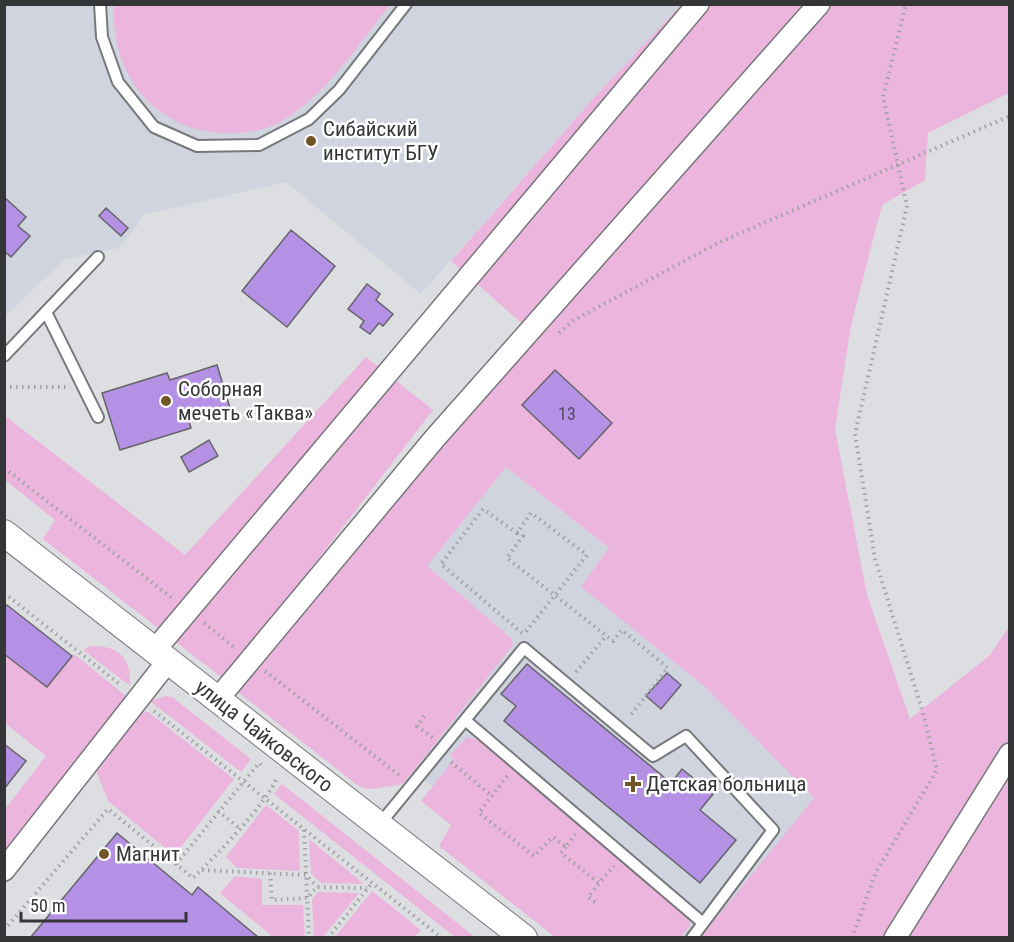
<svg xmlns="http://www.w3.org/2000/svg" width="1014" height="942" font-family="'Roboto Condensed',sans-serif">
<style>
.built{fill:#d0d4df}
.green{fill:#ecb5dd}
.building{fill:#b591e6;stroke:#656467;stroke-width:1.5}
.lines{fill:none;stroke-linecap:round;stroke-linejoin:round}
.service-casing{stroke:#77787b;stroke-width:14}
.minor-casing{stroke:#77787b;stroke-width:24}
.tertiary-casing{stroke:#77787b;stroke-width:28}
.path{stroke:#9fa0a2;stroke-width:4;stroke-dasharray:1.5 4.5;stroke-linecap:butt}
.service{stroke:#fff;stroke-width:10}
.minor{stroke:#fff;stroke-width:21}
.tertiary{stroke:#fff;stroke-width:26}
.poi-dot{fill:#705527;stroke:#fff;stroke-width:2}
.labels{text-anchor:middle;stroke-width:5;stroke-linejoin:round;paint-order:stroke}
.number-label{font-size:18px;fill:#544c62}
.poi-label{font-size:21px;fill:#343536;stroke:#fff;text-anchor:start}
.street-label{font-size:21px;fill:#343536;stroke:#fff}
</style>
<rect width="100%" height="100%" fill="#dddee1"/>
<path class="built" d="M5,5H681L592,100L421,294L286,182L142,215L138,225L119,248L65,259L5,316Z
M458,429L887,769L803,937H629L270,661Z"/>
<path class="green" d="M114,5V4L390,5C357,46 328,93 282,121C266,131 243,134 225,133C154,131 110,73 114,5Z
M681,5H1009V93L928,133L925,180L882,205L851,325L835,429L867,595L910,719L990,655L1009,626V937H701L814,798L704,686L581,587L609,548L506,467L427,566L511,638L513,645L403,784L372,789L360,787L234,689L424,456L457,429L526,327L451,261L592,100Z
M366,357L433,410L225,680L43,539L55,520L5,480L4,415L185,555Z
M5,631L72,656L74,654L127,697L5,851V809L46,756L5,723Z
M91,646C120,646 131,658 130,686L83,650Z
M165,696L172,697L251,759L241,772L150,701Z
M142,711L148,712L234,779L177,852H170L108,801L95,768Z
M467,737L479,740L689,917V927L681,937H555L439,846L451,825L421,801L454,759L450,755Z
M282,784L475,937H455L274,794Z
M266,805L299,831L300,871L237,868L226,857Z
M309,839L364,884L321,883L311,874Z
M235,876L262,879V905H303L305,937H273L220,893Z
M372,891L421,930L414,937H335Z
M318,892L359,893L323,937H314L312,900Z"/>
<path class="building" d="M4,197L26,217L18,226L30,236L11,257L4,251Z
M106,208L128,228L121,236L99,216Z
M291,230L335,266L287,327L242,291Z
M367,284L380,294L376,300L393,314L383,326L379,323L370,334L360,327L364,321L348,309Z
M217,365L230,408L189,421L191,428L120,450L102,393L167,373L170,380Z
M555,370L612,423L579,459L522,405Z
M209,440L218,456L189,472L181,457Z
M7,605L72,656L47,687L4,654V608Z
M527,664L671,783L682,769L713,794L700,810L736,840L700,883L504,721L516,706L501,694Z
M667,673L681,685L661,709L646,696Z
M4,744L26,761L4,789Z
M117,833L192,895L198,887L259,938H30Z"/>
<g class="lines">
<defs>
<path id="service" d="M100,4L102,37L118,82L154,127L197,146L259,145L309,119L339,90L406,4
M46,312L98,417
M4,356L98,257
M465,720L524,648L653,756L686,736L773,830L692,938
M379,825L465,720L703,923"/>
<path id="minor" d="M154,651L698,4
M217,700L435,438L819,4
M4,870L168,661
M895,938L1010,754"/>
<path id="tertiary" d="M4,533L524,938"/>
</defs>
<use href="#service" class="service-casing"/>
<use href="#minor" class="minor-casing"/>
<use href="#tertiary" class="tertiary-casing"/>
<path class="path" d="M559,333L574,320L720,242L1010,116
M4,387H67
M4,468L172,598
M517,533L523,536L507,558L613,641L622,630L668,668L629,717
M4,593L122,686
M204,623L235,648
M522,633L441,564L483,509L517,533L531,513L587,555L524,634
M265,671L399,775
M576,672L606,636
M154,711L442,938
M424,716L417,726L433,738
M451,762L492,796
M507,776L479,813L534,856L553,837L566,847L576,833
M218,811L239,828
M304,830L309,938
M566,847L561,853L599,883L614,866
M176,864L259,763L261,765
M202,870L306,875L317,887
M270,873L272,900L307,898L317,887L367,888
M595,902L588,897L599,883
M4,930L108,809L193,878C214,858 269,801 277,777
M328,938L372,883
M852,938L876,872L937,770L923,713L875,559L855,434L907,206L883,97L906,4"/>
<use href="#service" class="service"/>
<use href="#minor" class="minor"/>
<use href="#tertiary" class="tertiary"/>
</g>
<g class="poi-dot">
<circle cx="311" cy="141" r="6"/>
<circle cx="166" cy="401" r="6"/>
<path d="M630 775h6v6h6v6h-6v6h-6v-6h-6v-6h6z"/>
<circle cx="104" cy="854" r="6"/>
</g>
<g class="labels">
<g class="number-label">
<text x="567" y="420">13</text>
</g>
<g class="poi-label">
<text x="323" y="136">Сибайский<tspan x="323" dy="24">институт БГУ</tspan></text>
<text x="178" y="396">Соборная<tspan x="178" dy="24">мечеть «Таква»</tspan></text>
<text x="646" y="791">Детская больница</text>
<text x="116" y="861">Магнит</text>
</g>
<g class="street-label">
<text transform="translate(264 736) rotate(38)" y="7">улица Чайковского</text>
</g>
</g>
<rect width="1014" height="942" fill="none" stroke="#343536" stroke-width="12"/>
<path d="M21 912v9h165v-9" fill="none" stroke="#343536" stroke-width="3"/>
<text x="30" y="912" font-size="18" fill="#343536" stroke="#ffffff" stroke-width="4.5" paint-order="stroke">50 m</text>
</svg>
